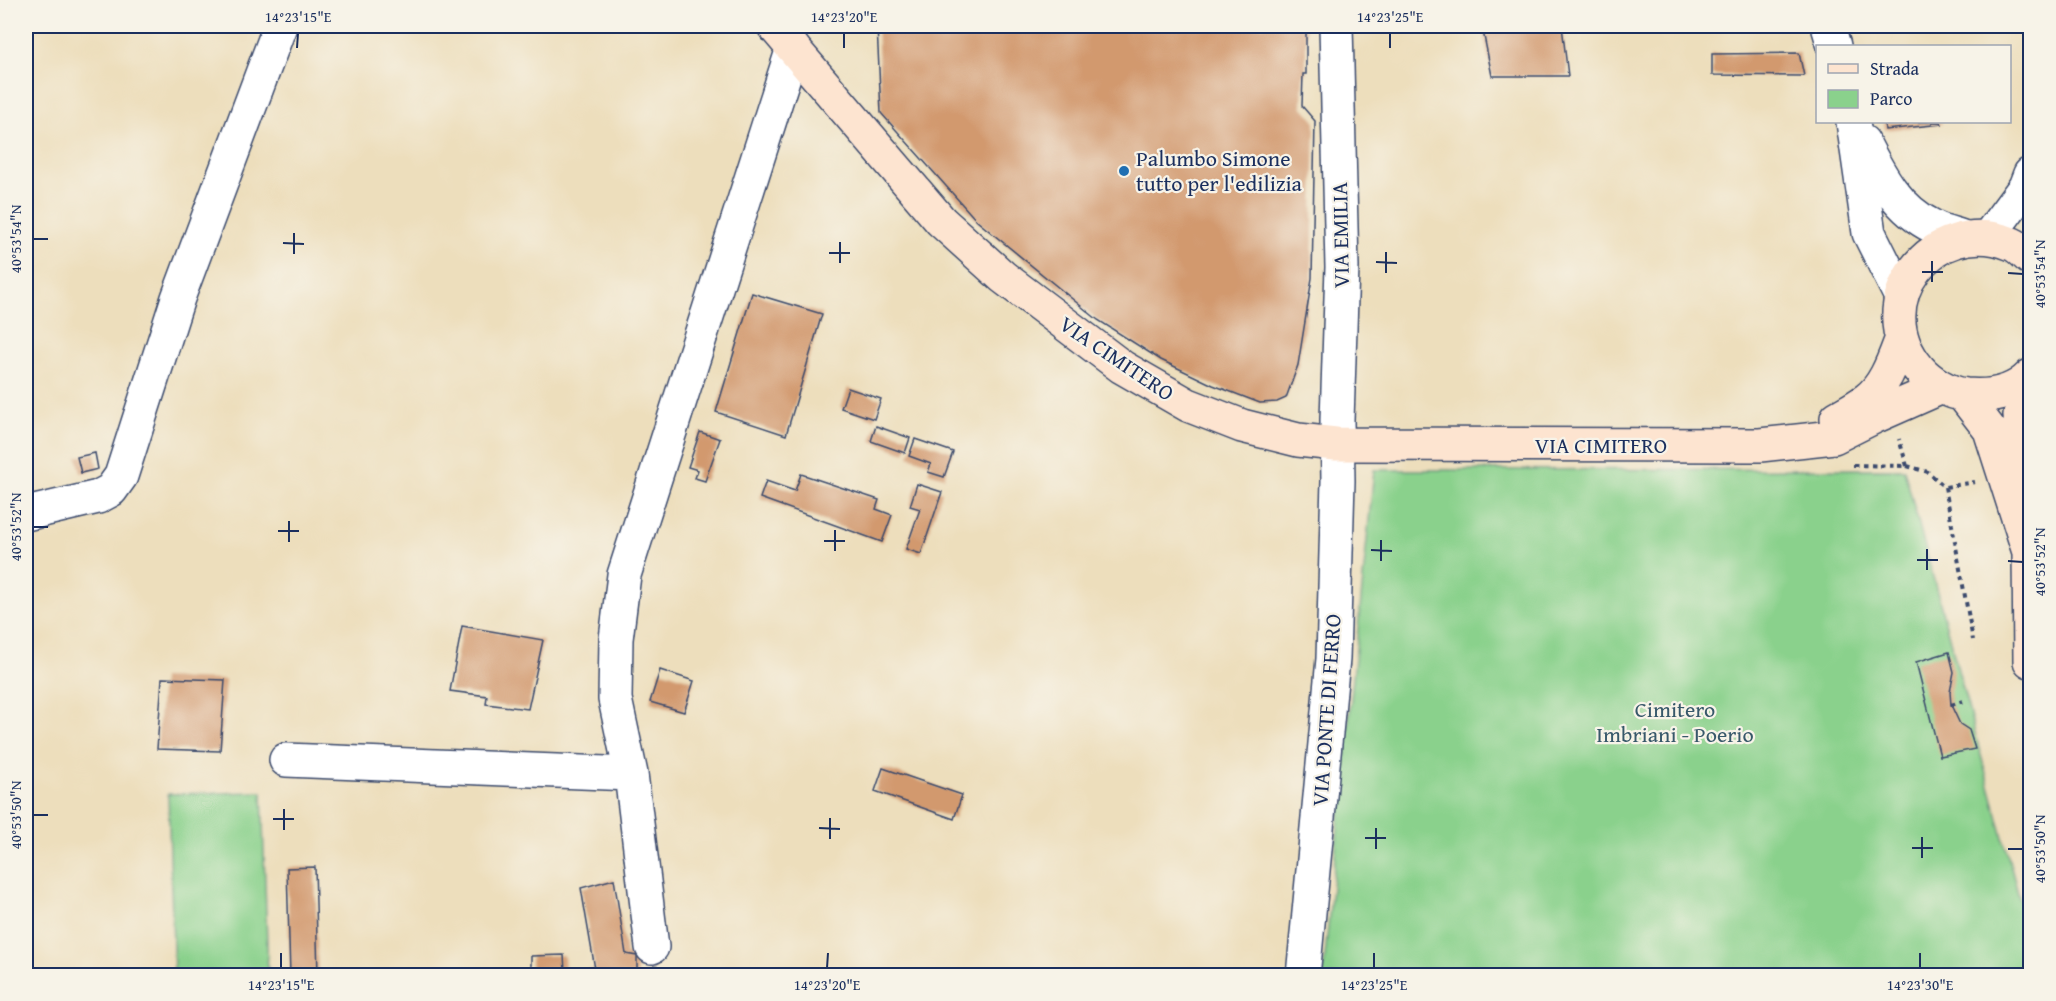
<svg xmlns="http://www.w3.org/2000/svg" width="2056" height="1001" font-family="'Gentium Book Plus',serif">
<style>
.green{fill:#8ad18c;stroke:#528075;stroke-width:1.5}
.building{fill:#d2996e}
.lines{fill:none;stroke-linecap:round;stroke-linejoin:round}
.minor-casing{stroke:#3a496c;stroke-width:36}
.tertiary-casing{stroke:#3a496c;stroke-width:36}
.secondary-casing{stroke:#3a496c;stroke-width:36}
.path{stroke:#3a496c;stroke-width:4;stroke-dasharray:4.5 4.5;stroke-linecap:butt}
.minor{stroke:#fff;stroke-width:33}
.tertiary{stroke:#fff;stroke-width:33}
.secondary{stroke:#fde4d0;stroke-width:33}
.ticks{fill:none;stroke:#1b2f5e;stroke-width:2}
.poi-dot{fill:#1f6fb2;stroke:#f7f3e8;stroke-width:2}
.labels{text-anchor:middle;stroke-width:4.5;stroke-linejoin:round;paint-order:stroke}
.poi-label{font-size:22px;fill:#1b2f5e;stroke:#f7f3e8;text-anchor:start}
.street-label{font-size:22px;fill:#1b2f5e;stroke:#f7f3e8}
.park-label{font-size:22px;fill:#37586a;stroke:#f7f3e8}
.neatline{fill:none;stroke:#1b2f5e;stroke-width:2}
.ticks-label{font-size:15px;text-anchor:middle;fill:#1b2f5e}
</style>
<rect width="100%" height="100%" fill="#f7f3e8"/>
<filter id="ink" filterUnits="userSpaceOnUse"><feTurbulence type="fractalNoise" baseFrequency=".0167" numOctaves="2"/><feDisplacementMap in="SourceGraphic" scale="12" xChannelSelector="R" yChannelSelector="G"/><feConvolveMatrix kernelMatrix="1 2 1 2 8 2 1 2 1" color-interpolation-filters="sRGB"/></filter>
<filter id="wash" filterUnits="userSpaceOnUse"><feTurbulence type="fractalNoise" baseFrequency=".008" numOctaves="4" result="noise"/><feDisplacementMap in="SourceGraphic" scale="24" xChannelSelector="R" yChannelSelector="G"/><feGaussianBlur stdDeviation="1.35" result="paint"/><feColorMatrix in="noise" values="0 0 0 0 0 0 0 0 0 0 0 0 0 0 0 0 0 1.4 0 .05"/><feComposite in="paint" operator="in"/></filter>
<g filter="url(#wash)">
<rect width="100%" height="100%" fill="#eddebc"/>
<path class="green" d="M1904,469L2026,923L2027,975L1323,976L1374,470Z
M262,792L268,975H174L168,794Z"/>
<g id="blocks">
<path class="building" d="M877,26H1306V74H1303L1302,106L1315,121L1312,278L1298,365L1286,398L1277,402L1260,403L1213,385L1161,360L1098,320L977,221L881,113Z
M1482,26H1562L1568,76H1492Z
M1799,53L1804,76L1712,75V54Z
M1884,122H1941L1942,124L1885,130Z
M752,293L822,314L786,435L716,412Z
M848,388L881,399L874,419L841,408Z
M876,426L910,438L905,453L871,441Z
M700,432L720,439L705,481L695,478L698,470L688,467Z
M915,439L953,452L944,477L928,472L931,464L909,456Z
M95,453L98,469L81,473L77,457Z
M801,474L879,500L876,509L892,515L882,542L760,498L766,481L795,491Z
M917,484L942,492L921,554L906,549L920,509L910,506Z
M462,626L543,640L528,709L486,704L487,696L450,691Z
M1949,652L1954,672L1950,692L1951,705L1960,724L1969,730L1975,749L1940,756L1916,662Z
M660,670L694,681L684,712L650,702Z
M162,678L225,680L220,751L157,749Z
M883,768L962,795L954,819L875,791Z
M315,867L318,975H290L287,868Z
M614,879L626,954L637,956V975H531V956L564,955L565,971L595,969L581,888Z"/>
</g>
</g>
<g filter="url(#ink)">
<use href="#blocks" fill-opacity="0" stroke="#3a496c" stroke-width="1.5"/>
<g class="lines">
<defs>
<path id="minor" d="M1828,26L1834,46
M1853,122L1869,233L1901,297
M1863,142C1880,176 1898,210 1934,227C1943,232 1955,234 1965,238
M26,514L98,497L111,490L121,476L178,298L280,26
M286,760L631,774
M652,947L631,774L615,699L616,639L624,575L793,48
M1303,976L1333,659L1338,481L1337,420L1342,267L1336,26"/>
<path id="tertiary" d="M1988,237L2025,187L2030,174"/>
<path id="secondary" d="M774,26L941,221L1003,277L1122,367L1188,405L1242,426L1298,440L1336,444L1760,445L1834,437L1874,417L1942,387
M2030,258C2025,254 2019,247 2012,244C1933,212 1863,303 1919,369C1930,382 1949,393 1966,395C1989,397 2014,393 2030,376
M2028,379L2020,415L2022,449L2030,483V526
M1963,395L1990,430L2029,552L2030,661
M1837,418C1847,412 1857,407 1866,400C1885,387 1894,359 1902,338"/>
</defs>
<use href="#minor" class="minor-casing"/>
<use href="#tertiary" class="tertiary-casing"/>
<use href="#secondary" class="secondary-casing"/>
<path class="path" d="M1853,465L1907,466L1899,439
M1907,466L1928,472L1945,487L1975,482
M1945,487L1973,640
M1951,705L1963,701"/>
<use href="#minor" class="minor"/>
<use href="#tertiary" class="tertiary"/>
<use href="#secondary" class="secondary"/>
</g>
</g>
<path class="ticks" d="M297,48L298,33M844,48V33M1390,48V33M33,239H48M283,243L304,244M829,253H850M294,254V233M1376,262L1397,263M840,263V242M1922,272H1943M1386,273V252M2008,273L2023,274M1932,282V261M33,527H48M278,531H299M824,541H845M289,542V521M1371,550L1392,551M835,551V530M1917,560H1938M1381,561V540M2008,561L2023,562M1927,570V549M33,815H48M273,819H294M819,828L840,829M284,830V809M1365,838H1386M830,839V818M1912,848H1933M1376,849V828M2008,849H2023M1922,858V837M281,968V953M827,968L828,953M1374,968V953M1920,968V953"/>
<circle class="poi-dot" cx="1124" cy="171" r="6"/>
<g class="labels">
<g class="poi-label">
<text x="1136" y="166">Palumbo Simone<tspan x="1136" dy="25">tutto per l'edilizia</tspan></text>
</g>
<g class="street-label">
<text transform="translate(1340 235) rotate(-91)" y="8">VIA EMILIA</text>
<text transform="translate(1117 358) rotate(34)" y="8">VIA CIMITERO</text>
<text x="1601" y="453">VIA CIMITERO</text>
<text transform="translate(1326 710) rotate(-86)" y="8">VIA PONTE DI FERRO</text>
</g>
<g class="park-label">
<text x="1675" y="717">Cimitero<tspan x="1675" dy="25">Imbriani - Poerio</tspan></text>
</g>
</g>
<rect width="2056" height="1001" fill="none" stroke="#f7f3e8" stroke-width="66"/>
<rect x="1816" y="45" width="195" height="78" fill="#f7f3e8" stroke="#9fa5b1" stroke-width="1.5"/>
<rect x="1828" y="64" width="30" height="9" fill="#fde4d0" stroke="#9fa5b1" stroke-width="1.5"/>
<text x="1870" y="75" font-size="18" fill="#1b2f5e">Strada</text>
<rect x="1828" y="90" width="30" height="18" fill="#8ad18c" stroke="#9fa5b1" stroke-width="1.5"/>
<text x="1870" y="105" font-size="18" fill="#1b2f5e">Parco</text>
<rect x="33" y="33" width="1990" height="935" class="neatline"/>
<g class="ticks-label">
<text x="298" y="22">14°23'15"E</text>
<text x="844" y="22">14°23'20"E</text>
<text x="1390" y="22">14°23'25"E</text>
<text transform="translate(16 239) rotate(-90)" y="5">40°53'54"N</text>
<text transform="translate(2040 274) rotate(-90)" y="5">40°53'54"N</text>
<text transform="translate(16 527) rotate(-90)" y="5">40°53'52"N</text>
<text transform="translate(2040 562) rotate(-90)" y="5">40°53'52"N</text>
<text transform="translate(16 815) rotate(-90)" y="5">40°53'50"N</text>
<text transform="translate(2040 849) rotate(-90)" y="5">40°53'50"N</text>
<text x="281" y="990">14°23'15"E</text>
<text x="827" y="990">14°23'20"E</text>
<text x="1374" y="990">14°23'25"E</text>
<text x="1920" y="990">14°23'30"E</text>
</g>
</svg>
